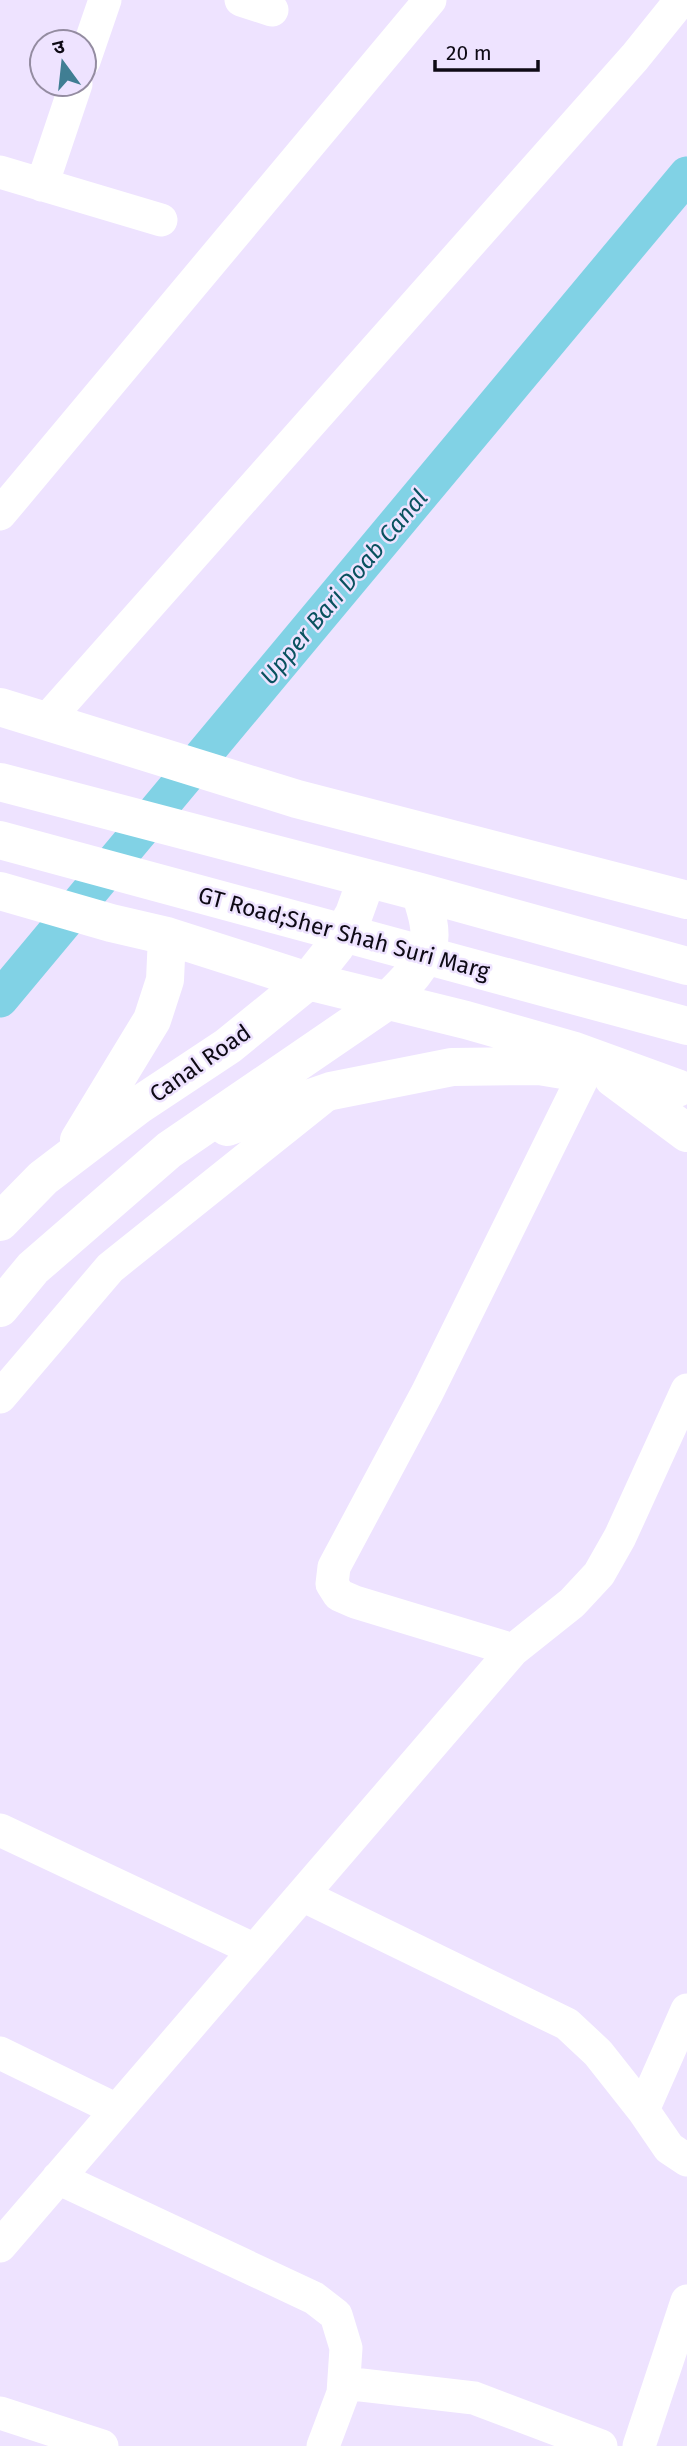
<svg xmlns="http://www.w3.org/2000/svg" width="687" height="2446" font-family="'Fira Sans','Noto Sans Devanagari',sans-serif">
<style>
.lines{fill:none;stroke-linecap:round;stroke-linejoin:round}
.canal{stroke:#81d2e5;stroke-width:37}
.street{stroke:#fff;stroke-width:33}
.secondary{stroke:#fff;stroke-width:38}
.primary{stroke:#fff;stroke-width:38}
.labels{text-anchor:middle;stroke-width:5;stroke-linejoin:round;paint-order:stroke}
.street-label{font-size:23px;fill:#0e0a15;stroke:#eee3ff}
.water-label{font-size:24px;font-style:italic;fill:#09525f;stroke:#eee3ff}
</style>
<rect width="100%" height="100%" fill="#eee3ff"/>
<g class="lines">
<path class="canal" d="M0,999L687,175"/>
<path class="street" d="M241,0L272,10
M84,61L105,0
M0,172L161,220
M42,185L76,84
M0,514L430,0
M46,721L635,57L681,0
M0,1397L110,1268L321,1099
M513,1650L355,1602L339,1595L332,1584L334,1567L427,1393L585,1073
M0,1830L255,1950
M302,1895L567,2024L598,2053L643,2110L669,2148L687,2160
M0,2053L117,2110
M643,2110L687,2010
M58,2178L314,2298L336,2315L346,2348L343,2393L323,2446
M0,2246L513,1650L572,1603L599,1574L620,1537L687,1390
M344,2383L474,2398L601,2446
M0,2413L102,2446
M639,2446L687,2301"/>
<path class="secondary" d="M0,707L297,799L687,900
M613,1078L687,1133"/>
<path class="primary" d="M0,782L420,892L687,966
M0,840L687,1026
M0,891L111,923L167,936L308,981L466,1020L575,1051L677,1088
M227,1127L331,1091L452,1067L539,1066L581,1073
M79,1140L152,1020L165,980L167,936
M0,1222L43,1178L139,1105L228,1046L308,981L335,947L354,914L367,878
M0,1308L33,1268L169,1150L387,1001C401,987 423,967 428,947C433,930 425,908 420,892"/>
</g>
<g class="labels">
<g class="street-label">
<text transform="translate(344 933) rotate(15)" y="8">GT Road;Sher Shah Suri Marg</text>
<text transform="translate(200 1063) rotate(-35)" y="8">Canal Road</text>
</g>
<g class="water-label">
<text transform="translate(344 587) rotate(-50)" y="8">Upper Bari Doab Canal</text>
</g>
</g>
<g transform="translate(63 63) rotate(345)"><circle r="33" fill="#eee3ff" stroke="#948ca1" stroke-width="2"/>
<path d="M0-5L12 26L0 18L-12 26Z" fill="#407e93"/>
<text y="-10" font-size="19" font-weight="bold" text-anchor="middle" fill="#0e0a15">उ</text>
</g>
<path d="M435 60v10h103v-10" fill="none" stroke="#0e0a15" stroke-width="3.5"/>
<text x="446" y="60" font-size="21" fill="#0e0a15" stroke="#eee3ff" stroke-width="5" paint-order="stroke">20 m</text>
</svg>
